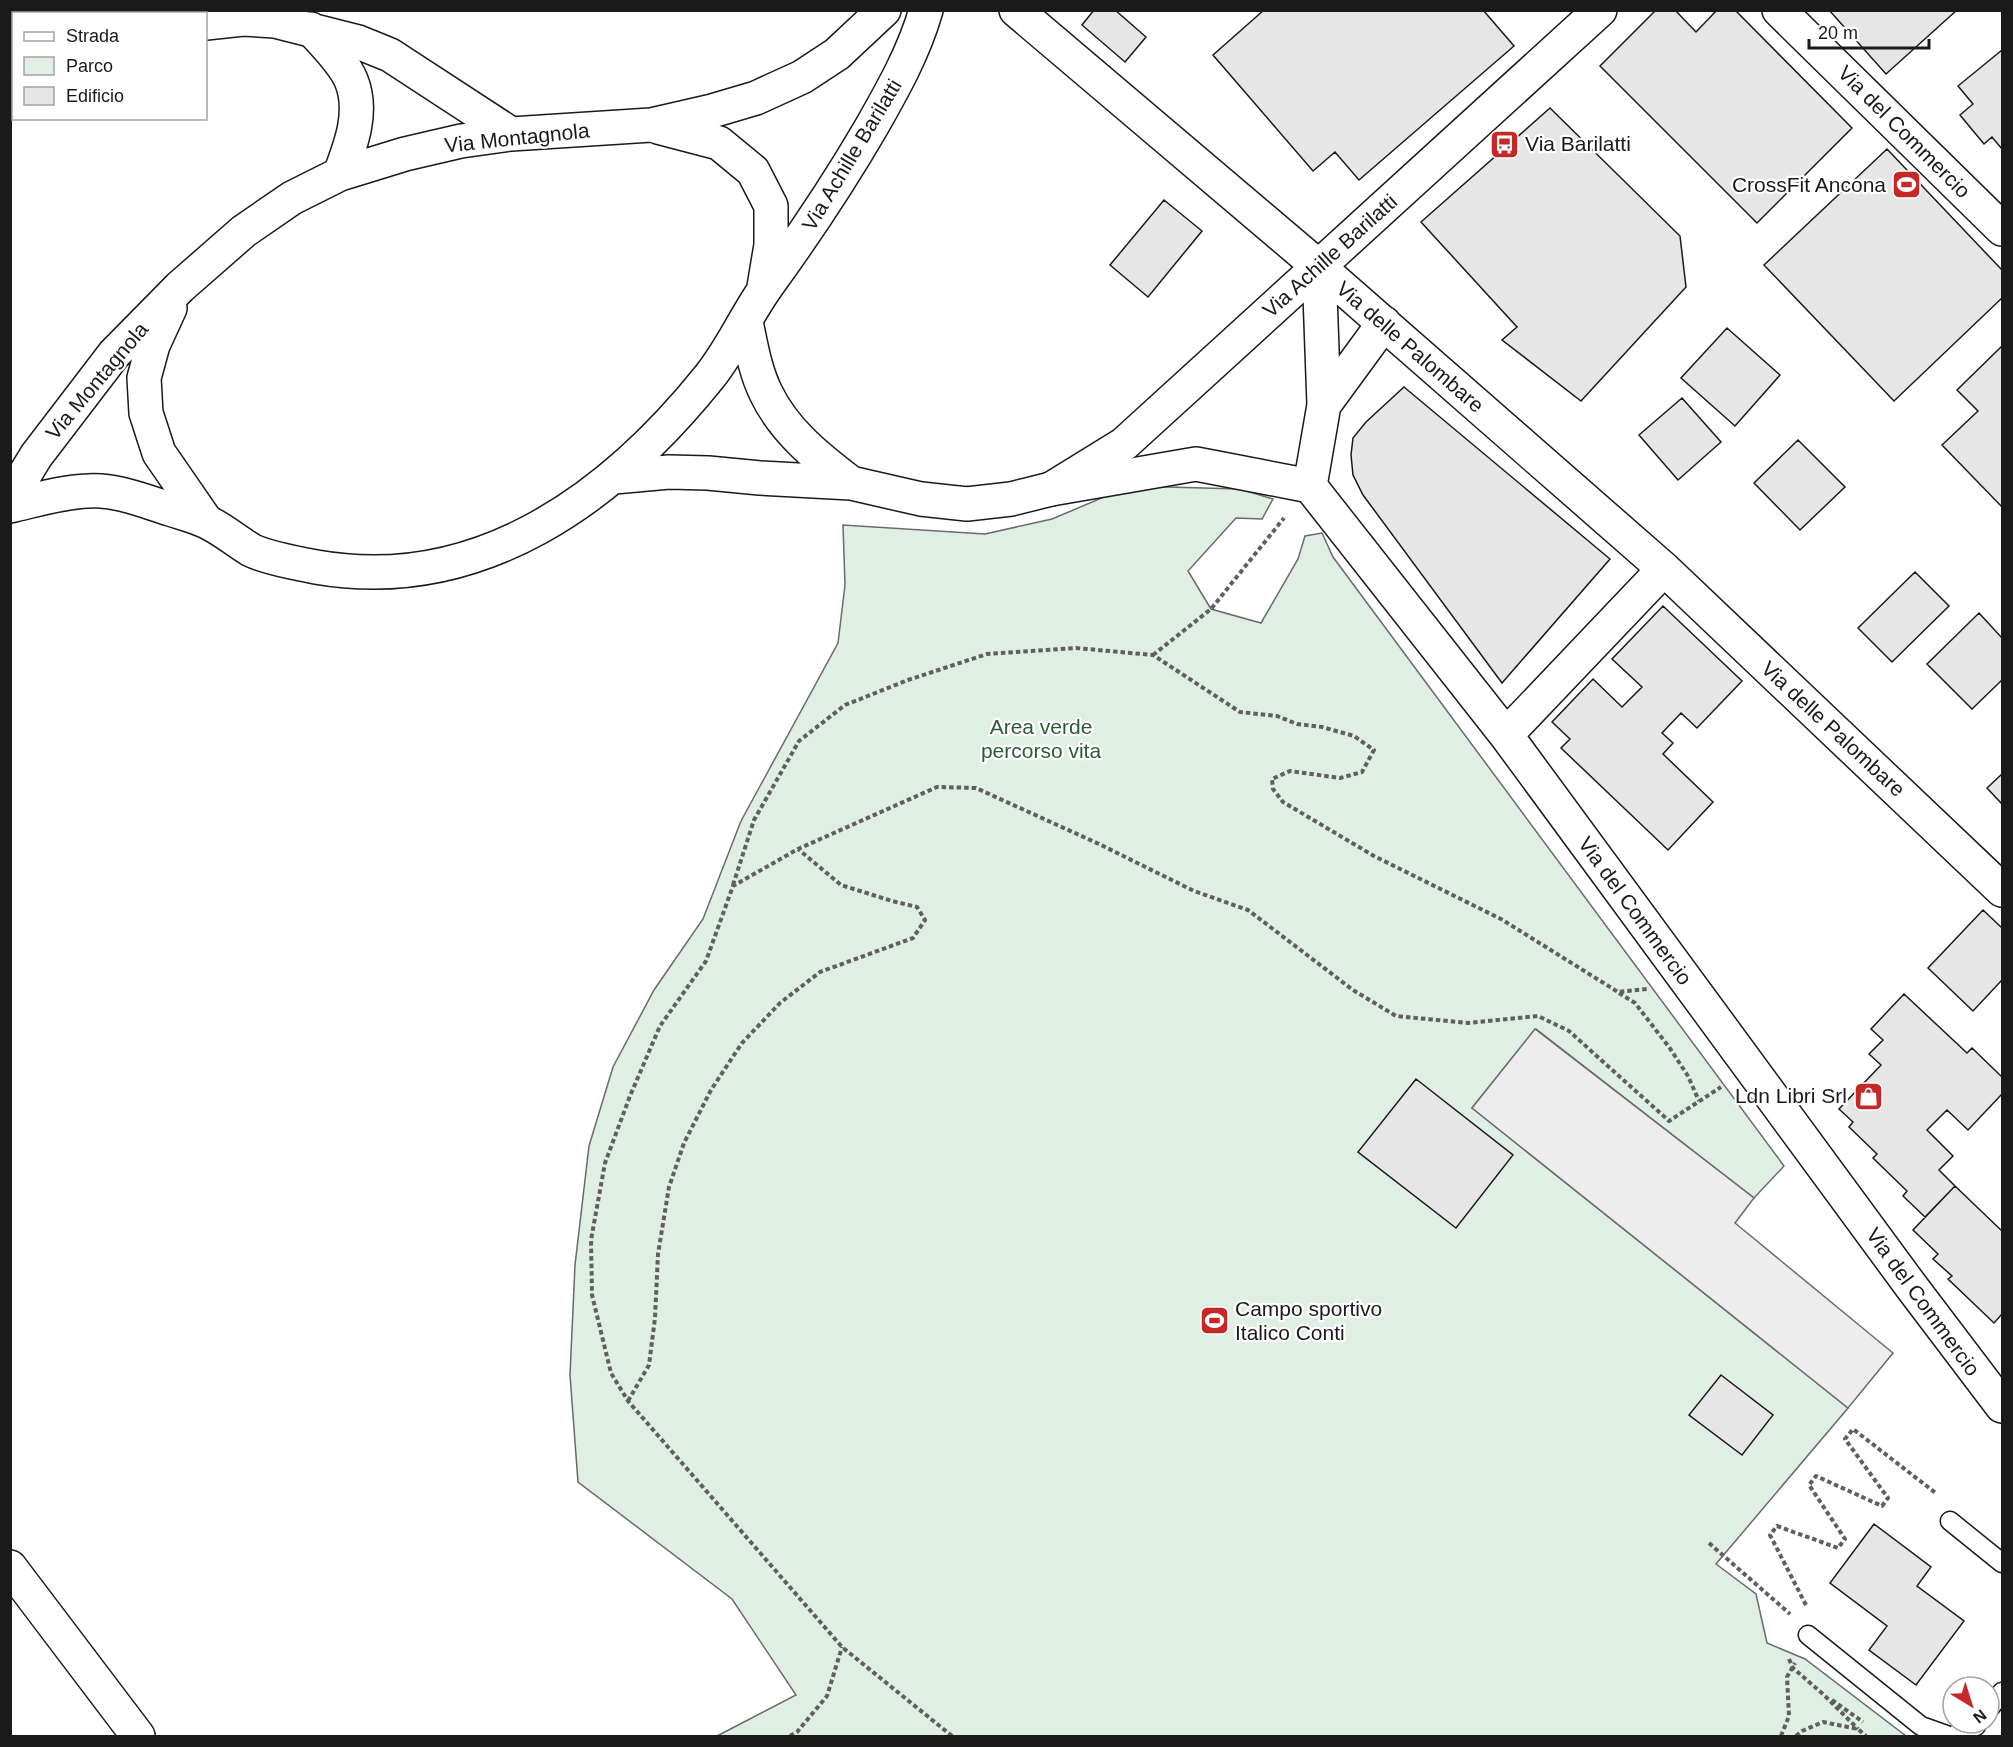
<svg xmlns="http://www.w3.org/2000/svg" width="2013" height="1747" font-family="Arial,sans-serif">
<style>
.green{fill:#e0efe3;stroke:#6a6a6a;stroke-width:1.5}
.parking{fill:#ededed;stroke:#6a6a6a;stroke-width:1.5}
.building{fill:#e6e6e6;stroke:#1a1a1a;stroke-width:1.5}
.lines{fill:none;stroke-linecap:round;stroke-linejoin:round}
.lane-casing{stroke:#1a1a1a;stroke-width:21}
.street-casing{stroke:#1a1a1a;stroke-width:36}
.secondary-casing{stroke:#1a1a1a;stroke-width:36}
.path{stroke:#5f5f5f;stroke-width:4;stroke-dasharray:4.5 3;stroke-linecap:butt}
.lane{stroke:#fff;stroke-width:18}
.street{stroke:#fff;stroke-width:33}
.secondary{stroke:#fff;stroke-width:33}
.labels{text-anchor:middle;stroke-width:4.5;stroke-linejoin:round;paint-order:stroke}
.street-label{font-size:21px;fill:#1a1a1a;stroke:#fff}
.poi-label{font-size:21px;fill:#1a1a1a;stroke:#fff;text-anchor:start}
.park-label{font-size:21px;fill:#2b5a34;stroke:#fff}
</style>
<rect width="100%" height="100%" fill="#fff"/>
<path class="green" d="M1130,486L1240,489L1273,499L1262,519L1236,518L1188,571L1211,609L1261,623L1298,559L1305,536L1322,533L1333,557L1784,1166L1754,1198L1536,1029L1472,1108L1848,1408L1716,1564L1756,1594L1767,1643L1805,1659L1906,1736H717L796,1695L732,1599L578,1482L570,1375L575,1265L589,1146L613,1067L654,990L703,919L741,821L838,643L845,585L843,525L985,534L1052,519Z"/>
<path class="parking" d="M1535,1029L1754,1198L1735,1223L1893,1353L1848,1408L1472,1108Z"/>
<path class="building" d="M1094,10H1115L1146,37L1125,62L1082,25Z
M1264,10H1483L1514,46L1359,180L1335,152L1313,171L1213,55Z
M1656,10H1675L1696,32L1717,10H1735L1852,128L1757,223L1600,66Z
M1829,10H1957L1886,74Z
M2002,50V149L1992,137L1984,144L1960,115L1973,104L1958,86Z
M1550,108L1680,236L1686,287L1581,401L1502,340L1517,327L1421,222Z
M1887,149L2002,270V298L1894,401L1764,265Z
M1164,200L1202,231L1148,297L1110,265Z
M1727,328L1780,375L1735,426L1681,378Z
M2002,346V507L1942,445L1978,411L1957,390Z
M1404,387L1610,559L1502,683L1363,495L1353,475L1351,455L1353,438L1366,422Z
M1682,398L1721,442L1678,480L1639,435Z
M1798,440L1845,487L1800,530L1754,483Z
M1915,572L1949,606L1892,662L1858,628Z
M1663,606L1742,681L1697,728L1681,713L1662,733L1673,743L1663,754L1713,802L1668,850L1561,748L1570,739L1552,722L1593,679L1622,707L1642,687L1612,659Z
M1979,613L2002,638V680L1972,709L1927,664Z
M2002,774V804L1987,788Z
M1983,910L2002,928V980L1973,1011L1928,968Z
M1904,994L1967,1053L1972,1048L2002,1077V1094L1968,1130L1947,1110L1927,1130L1953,1156L1939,1170L1955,1186L1925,1217L1903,1196L1907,1191L1873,1158L1877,1154L1849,1127L1853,1122L1839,1109L1881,1065L1869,1054L1883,1040L1871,1029Z
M1416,1079L1513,1155L1456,1228L1358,1152Z
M1955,1186L2002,1231V1314L1994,1323L1948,1279L1952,1276L1933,1259L1938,1254L1913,1230Z
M1721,1375L1773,1415L1742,1455L1689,1415Z
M1874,1524L1931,1567L1917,1586L1964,1621L1916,1685L1869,1650L1887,1626L1830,1583Z"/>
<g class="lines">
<defs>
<path id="lane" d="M1950,1521L2002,1563
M1808,1635L1921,1726L1949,1736
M1989,1709L2002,1692
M1952,1736L1976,1726L1978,1723"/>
<path id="street" d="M1016,10L1319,267L1664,569L2002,890
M1779,10L2002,229
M1319,267L1324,405L1310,486L1506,735L1911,1286L2002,1406
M1324,405L1384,323
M1051,489L1196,464L1310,486
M1506,735L1664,569"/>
<path id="secondary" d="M206,23L243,19L275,21L358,42L390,55L511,134
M311,29C324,43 344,63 351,80C364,111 351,145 340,174
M10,76L14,75
M658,127L719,143L753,171L771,206V245L764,287
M170,308L153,345L144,378L146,413L159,453L206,521
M746,322C751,345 755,371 766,393C784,431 818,458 851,483
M614,477L669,472L708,473L760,478L851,483L921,499L967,504L1011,499L1051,489L1124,444L1600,10
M10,499L36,456L114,354L180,287L244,231L292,198L340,174L405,154L461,141L511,134L651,125L712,111L756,98L802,77L837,54L884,10
M10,506C36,500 61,492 88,491C116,489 144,501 170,509C182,513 194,516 205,521C221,528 236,541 251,550C265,557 300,564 316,567C480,596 613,497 710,376C733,347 747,313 769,283C806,232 840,181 872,126C893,89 914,52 926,10
M10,1567L138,1736"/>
</defs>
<use href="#lane" class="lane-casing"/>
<use href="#street" class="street-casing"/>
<use href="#secondary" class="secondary-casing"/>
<path class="path" d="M10,13L13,10
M1153,655L1211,609L1284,518
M733,885L754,820L799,741L845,705L908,680L987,654L1076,648L1153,655L1240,712L1277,716L1297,724L1322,727L1354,736L1374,750L1362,772L1340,778L1290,771L1272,779L1273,789L1283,802L1374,856L1501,919L1618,992L1647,989
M1619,993L1635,1003L1669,1047L1688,1076L1699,1101
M628,1401L649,1365L655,1318L658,1254L669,1187L684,1143L711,1090L742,1043L780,1003L820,972L913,938L925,920L917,907L892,901L841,885L798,849
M1709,1543L1790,1614
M1806,1605L1770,1535L1777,1526L1838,1548L1845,1539L1809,1485L1816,1476L1882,1506L1888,1498L1845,1439L1853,1429L1937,1494
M1789,1659L1793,1668L1824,1695L1858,1729
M1832,1700L1863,1722
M790,1736L797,1732L827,1696L842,1647
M952,1736L842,1647L628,1401L611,1373L592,1295L591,1240L605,1163L630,1096L660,1026L706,961L733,886L798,849L937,787L976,788L1099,844L1194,891L1248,910L1353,990L1396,1016L1468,1023L1538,1016L1569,1031L1669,1121L1721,1087
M1781,1736L1789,1716L1787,1677L1795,1663
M1796,1736L1802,1731L1823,1722L1858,1729L1866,1736"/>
<use href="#lane" class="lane"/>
<use href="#street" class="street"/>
<use href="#secondary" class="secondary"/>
</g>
<defs>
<symbol id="bus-square" viewBox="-11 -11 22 22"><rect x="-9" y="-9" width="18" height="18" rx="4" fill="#c62828" stroke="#fff"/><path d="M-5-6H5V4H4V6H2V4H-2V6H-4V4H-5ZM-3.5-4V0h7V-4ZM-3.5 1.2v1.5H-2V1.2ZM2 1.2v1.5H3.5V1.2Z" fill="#fff"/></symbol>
<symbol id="stadium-square" viewBox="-11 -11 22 22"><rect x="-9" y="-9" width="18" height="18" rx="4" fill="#c62828" stroke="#fff"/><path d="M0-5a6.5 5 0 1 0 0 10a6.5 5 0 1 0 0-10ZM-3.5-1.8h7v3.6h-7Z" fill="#fff"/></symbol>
<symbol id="shop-square" viewBox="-11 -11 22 22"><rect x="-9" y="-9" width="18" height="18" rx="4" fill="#c62828" stroke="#fff"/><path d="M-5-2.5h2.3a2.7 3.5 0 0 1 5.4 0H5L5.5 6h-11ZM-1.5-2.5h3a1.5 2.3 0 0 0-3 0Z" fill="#fff"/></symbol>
</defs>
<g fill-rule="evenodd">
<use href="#bus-square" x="1488" y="128" width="33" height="33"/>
<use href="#stadium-square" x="1890" y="168" width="33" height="33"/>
<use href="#shop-square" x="1852" y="1080" width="33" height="33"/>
<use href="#stadium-square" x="1198" y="1304" width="33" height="33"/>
</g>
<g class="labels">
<g class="street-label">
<text transform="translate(1904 132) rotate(45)" y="7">Via del Commercio</text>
<text transform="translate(517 138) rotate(-6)" y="7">Via Montagnola</text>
<text transform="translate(852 155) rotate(-59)" y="7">Via Achille Barilatti</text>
<text transform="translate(1330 256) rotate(-42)" y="7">Via Achille Barilatti</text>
<text transform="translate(1410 347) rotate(41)" y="7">Via delle Palombare</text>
<text transform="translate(97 381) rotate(-50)" y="7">Via Montagnola</text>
<text transform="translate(1833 729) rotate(43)" y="7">Via delle Palombare</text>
<text transform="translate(1635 911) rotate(54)" y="7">Via del Commercio</text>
<text transform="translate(1923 1302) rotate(54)" y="7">Via del Commercio</text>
</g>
<g class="poi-label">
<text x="1525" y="151">Via Barilatti</text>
<text x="1886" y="192" text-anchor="end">CrossFit Ancona</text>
<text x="1847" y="1103" text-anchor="end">Ldn Libri Srl</text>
<text x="1235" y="1316">Campo sportivo<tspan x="1235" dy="24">Italico Conti</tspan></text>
</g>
<g class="park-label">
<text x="1041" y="734">Area verde<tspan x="1041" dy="24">percorso vita</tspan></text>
</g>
</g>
<rect width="2013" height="1747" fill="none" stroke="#1a1a1a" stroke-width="24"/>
<rect x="12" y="12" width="195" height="108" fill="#ffffff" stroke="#a3a3a3" stroke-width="1.5"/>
<rect x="24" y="32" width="30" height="9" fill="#ffffff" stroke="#a3a3a3" stroke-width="1.5"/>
<text x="66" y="42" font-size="18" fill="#1a1a1a">Strada</text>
<rect x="24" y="57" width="30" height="18" fill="#e0efe3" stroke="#a3a3a3" stroke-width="1.5"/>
<text x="66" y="72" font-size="18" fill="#1a1a1a">Parco</text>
<rect x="24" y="87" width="30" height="18" fill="#e6e6e6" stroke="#a3a3a3" stroke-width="1.5"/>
<text x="66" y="102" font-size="18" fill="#1a1a1a">Edificio</text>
<g transform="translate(1971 1705) rotate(142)"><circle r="28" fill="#ffffff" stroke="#a3a3a3" stroke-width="1.5"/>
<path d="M0-4.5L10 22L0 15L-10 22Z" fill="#c62828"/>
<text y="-9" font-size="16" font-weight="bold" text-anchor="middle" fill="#1a1a1a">N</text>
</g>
<path d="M1809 39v9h120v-9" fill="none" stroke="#1a1a1a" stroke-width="3"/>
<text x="1818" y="39" font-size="18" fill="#1a1a1a" stroke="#ffffff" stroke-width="4.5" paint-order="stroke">20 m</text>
</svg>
